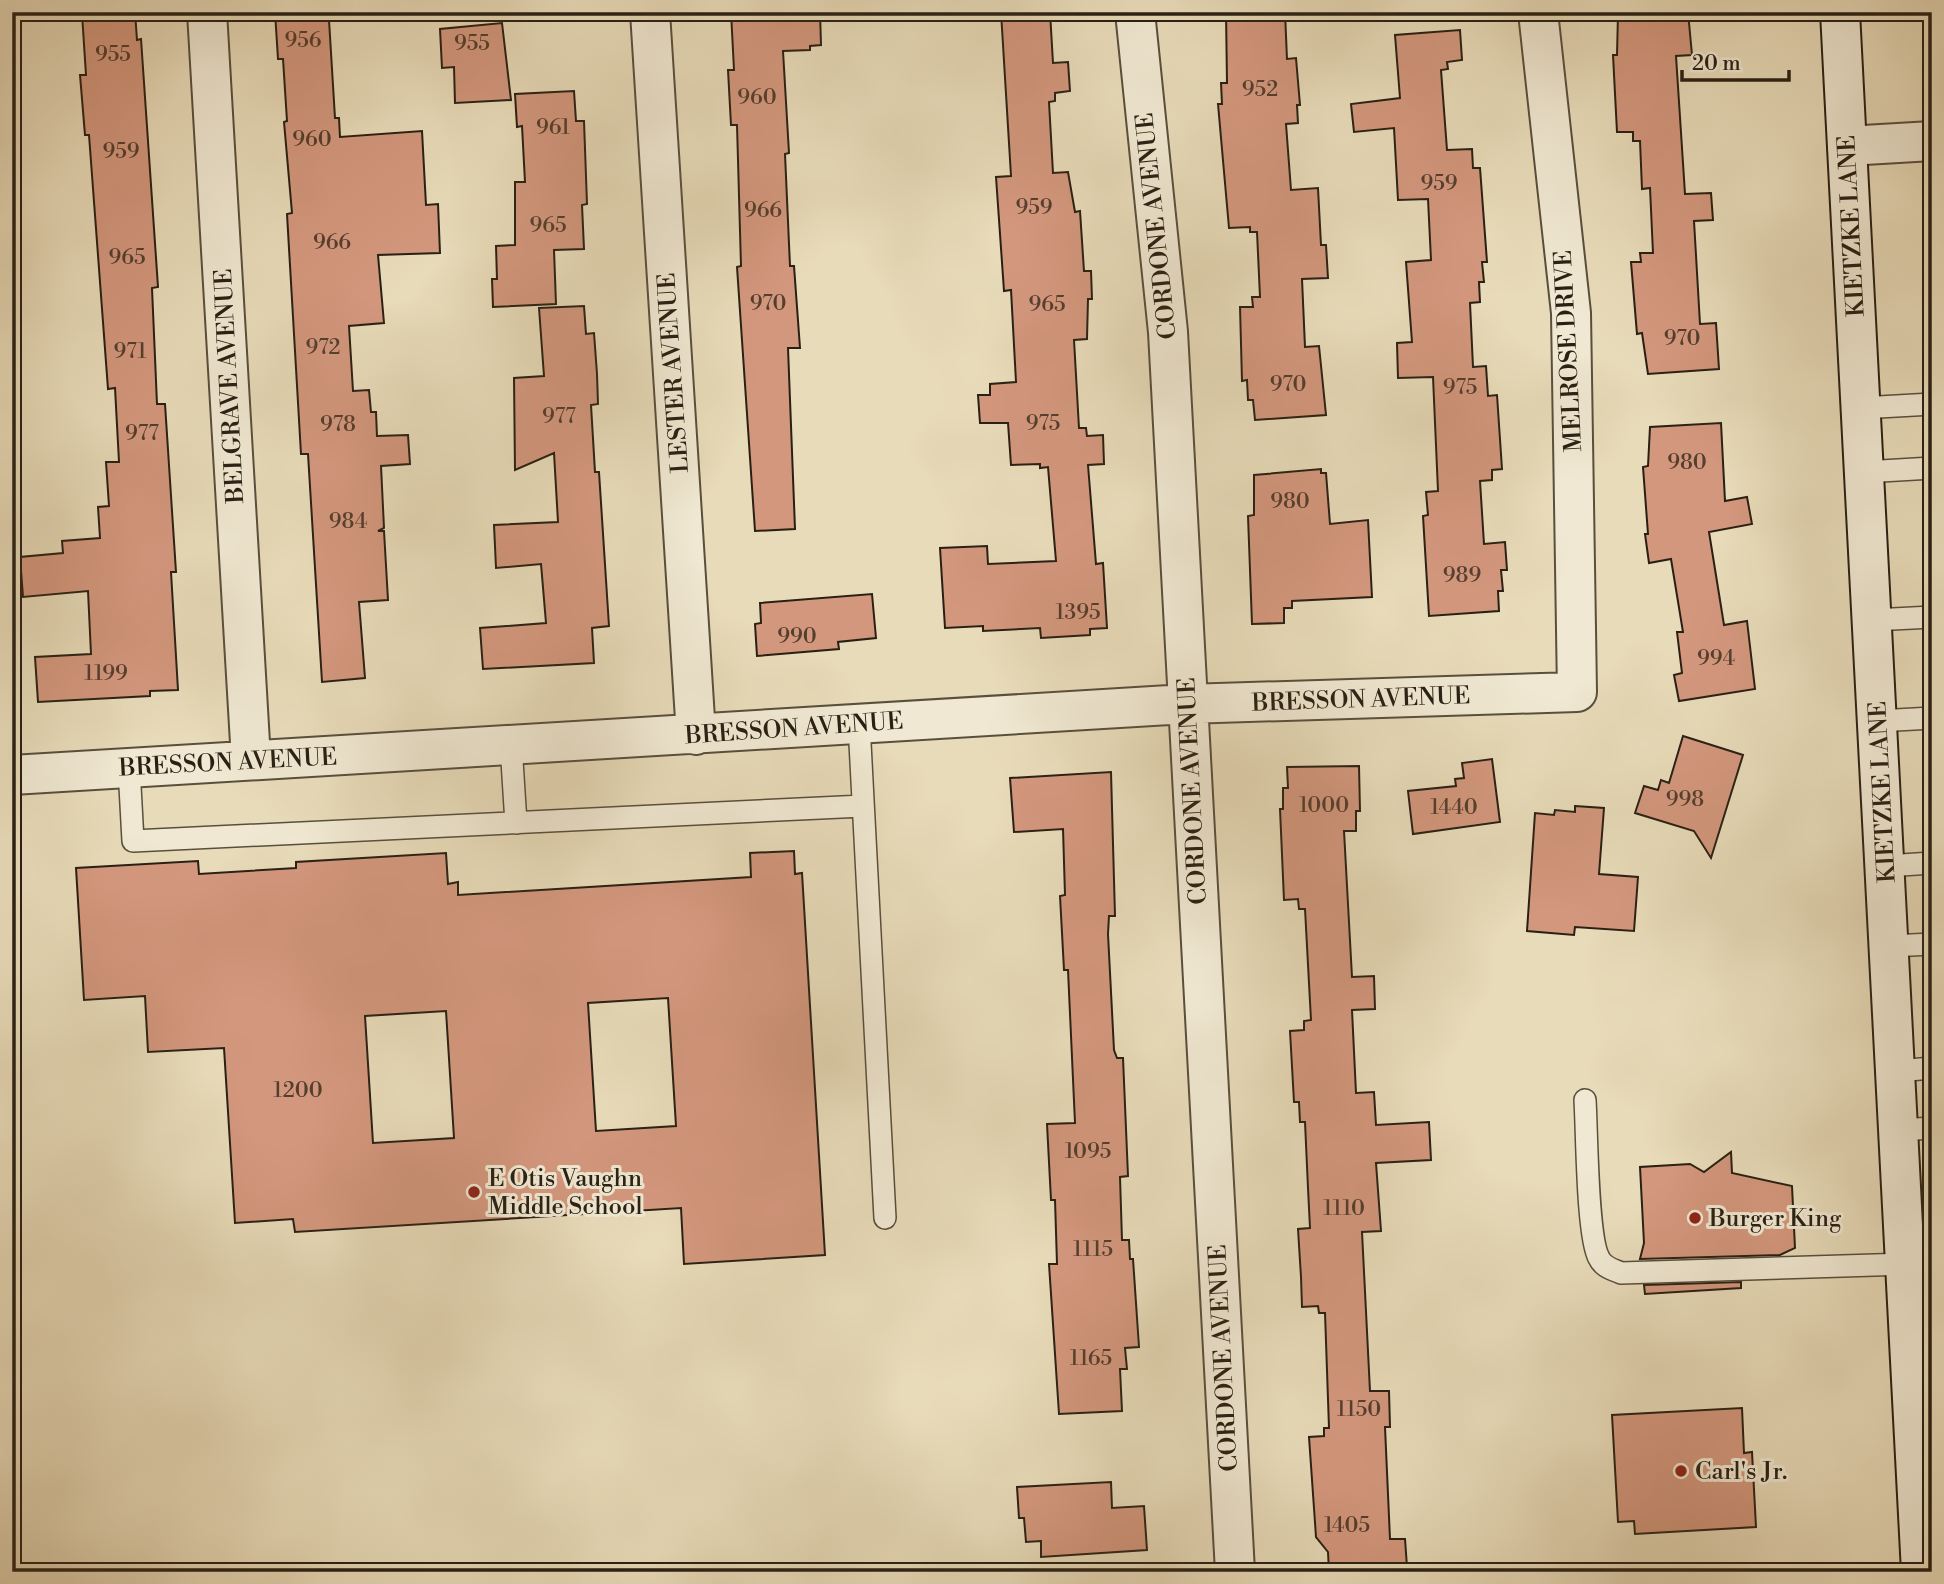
<svg xmlns="http://www.w3.org/2000/svg" width="1944" height="1584" font-family="'Libre Bodoni',serif">
<style>
.building{fill:#d3977d;stroke:#292014;stroke-width:2;fill-rule:evenodd}
.lines{fill:none;stroke-linecap:round;stroke-linejoin:round}
.lane-casing{stroke:#594f3d;stroke-width:24}
.street-casing{stroke:#594f3d;stroke-width:42}
.secondary-casing{stroke:#292014;stroke-width:42}
.lane{stroke:#f0e8d2;stroke-width:21}
.street{stroke:#f0e8d2;stroke-width:38}
.secondary{stroke:#f0e8d2;stroke-width:38}
.poi-dot{fill:#8f2418;stroke:#f0e8d2;stroke-width:2.5}
.labels{text-anchor:middle;stroke-width:6;stroke-linejoin:round;paint-order:stroke}
.number-label{font-size:21px;fill:#543e2e}
.street-label{font-size:24px;fill:#292014;stroke:#f0e8d2}
.poi-label{font-size:24px;fill:#292014;stroke:#f0e8d2;text-anchor:start}
</style>
<rect width="100%" height="100%" fill="#e8dbb9"/>
<filter id="stains"><feTurbulence type="fractalNoise" baseFrequency=".00286" numOctaves="4"/><feColorMatrix values="0 0 0 0 .2 0 0 0 0 .09 0 0 0 0 .02 0 0 0 .5 -.17"/></filter>
<radialGradient id="worn" r=".72"><stop offset=".6" stop-color="#630" stop-opacity="0"/><stop offset="1" stop-color="#630" stop-opacity=".3"/></radialGradient>
<path class="building" d="M135,12L137,40L141,39L158,287L152,288L157,404H165L176,572H171L178,690L150,691V696L38,702L35,657L91,654L88,591L23,597L20,557L63,553L62,541L100,538L98,507L109,506L106,462H119L115,388L108,389L89,135H85L80,75H86L82,14Z
M275,12H319L320,20H329L335,118H339L340,137L422,131L426,205L438,204L440,253L378,255L384,323L349,326L353,391L369,390L371,412H376L377,436L408,435L410,464L381,466L384,528L378,531H384L388,600L359,602L365,678L322,682L308,454H301L287,214L292,213L284,122L287,121L283,59H278Z
M731,12H820L821,45L810,46V50L783,51L789,153L785,154L790,266H794L800,348H788L795,529L755,531L737,267L741,266L737,125H731L728,70H734Z
M1001,12H1050L1053,63L1068,62L1070,91L1055,93V101L1049,102L1053,173L1068,172L1075,212L1080,211L1084,271H1091L1092,299H1088L1087,339L1074,340L1079,428H1086L1087,436L1103,435L1104,464L1088,465L1096,564L1103,563L1107,628L1090,629V635L1041,638L1040,628L983,631V626L945,628L940,548L987,546L988,564L1056,561L1048,467L1040,468V464L1011,465L1008,423H980L978,395H990V384L1016,382L1011,290L1004,291L996,177L1011,176Z
M1226,12H1285L1287,59L1296,58L1300,105H1297L1298,123L1286,124L1291,190L1318,188L1321,245H1326L1328,278L1302,279L1305,347L1319,346L1326,415L1255,420L1253,400H1248L1247,380L1242,381L1240,307H1253L1252,297H1260L1257,232H1250V227L1229,228L1218,104H1222L1221,83H1227Z
M1688,12L1692,55L1676,56L1685,194L1711,193L1713,220L1694,221L1700,324L1716,323L1719,369L1648,374L1642,333L1637,334L1631,262H1641L1640,253H1653L1650,188L1642,189L1640,141H1633V132H1617L1613,55H1617L1618,14Z
M502,23L511,100L455,103L454,67L442,68L440,29Z
M1460,30L1462,60L1447,62L1448,69L1441,70L1447,150L1472,149L1473,168H1480L1487,262H1482L1484,282H1479L1480,302L1470,303L1473,367L1486,366L1488,396L1497,395L1502,469L1492,470V480L1480,481L1484,544L1505,542L1507,570H1501L1503,591H1498L1499,611L1429,616L1423,516L1428,515L1426,492L1438,491L1433,377L1398,378L1397,343L1412,342L1406,262L1431,260L1428,199L1398,200L1394,128L1354,132L1351,104L1400,98L1395,35Z
M574,91L576,121H584L587,204L582,205L584,249L554,250L556,304L493,307L492,279H497L496,246L515,245V182H525L522,126L517,127L515,94Z
M584,306L586,334L594,333L597,374L598,404L591,405L595,472H599L609,626L592,628L594,663L483,669L480,628L546,623L541,564L496,568L494,525L558,522L554,453L515,470L514,378L544,376L539,308Z
M1721,423L1725,501L1747,497L1752,524L1709,532L1724,625L1747,621L1755,689L1679,701L1674,675L1682,673L1677,632H1683L1671,559L1649,563L1645,534H1648L1643,467L1648,466L1650,427Z
M1321,469V473H1326L1330,524L1368,520L1372,597L1292,601V608H1284V623L1252,624L1248,516L1254,515V475Z
M872,594L876,638L838,642L839,649L757,656L755,624L761,623L760,603Z
M1683,736L1743,755L1711,858L1694,831L1635,813L1644,786L1658,790L1661,780L1669,783Z
M1492,759L1500,822L1413,834L1408,791L1456,786L1455,779L1464,778L1462,763Z
M1359,766L1360,811H1356V831H1344L1352,977L1374,976L1375,1009L1352,1010L1356,1093L1374,1092L1376,1125L1429,1122L1431,1160L1376,1163L1381,1231L1362,1232L1370,1391H1389L1390,1427H1385L1390,1539H1405L1407,1567L1399,1568V1572H1329L1328,1552L1316,1537L1309,1437L1324,1436V1428H1329L1325,1313H1319L1318,1306L1302,1307L1301,1277L1298,1229L1310,1228L1308,1188L1305,1122H1300L1299,1102H1294L1290,1031L1304,1030V1021L1311,1020L1305,909H1299L1298,899L1284,900L1280,809H1283V788H1288L1287,767Z
M1111,772L1115,916H1109L1108,934L1114,1050L1117,1058H1123L1128,1176L1120,1177L1122,1240H1129L1130,1259H1133L1139,1347L1125,1348L1127,1369H1120L1122,1411L1059,1414L1049,1264H1057L1055,1200H1051L1047,1124L1075,1123L1068,970H1064L1060,896L1065,895L1063,829L1014,832L1010,778Z
M1575,806L1604,808L1599,874L1638,877L1634,931L1575,927L1574,935L1527,931L1535,813L1554,815L1555,810L1575,812Z
M794,851L795,874L802,873L825,1255L684,1264L681,1208L295,1232L293,1219L235,1223L224,1048L148,1052L145,996L84,1000L76,868L198,861L199,874L296,868V862L446,853L448,884L458,882V895L751,877L750,853ZM668,998L676,1126L596,1131L588,1003ZM446,1011L454,1138L373,1143L365,1016Z
M1731,1152L1732,1173L1792,1186L1795,1248L1780,1255L1640,1259L1644,1243L1640,1167L1690,1164L1704,1172Z
M1741,1282V1288L1645,1294L1644,1285Z
M1742,1408L1744,1453L1752,1452L1756,1527L1635,1534L1634,1521L1618,1522L1612,1415Z
M1111,1482L1112,1508L1144,1506L1147,1550L1041,1557V1541L1026,1542L1024,1518H1019L1017,1487Z"/>
<g class="lines">
<defs>
<path id="lane" d="M1861,408L1932,404
M1864,472L1932,468
M1873,620L1932,617
M1878,721L1932,718
M859,724L885,1218
M511,745L516,823
M129,768L133,841L863,806
M1886,866L1932,863
M1890,946L1932,944
M1897,1071L1932,1068
M1585,1100C1587,1131 1587,1237 1599,1258C1603,1267 1612,1269 1621,1273L1907,1264
M1900,1130L1932,1128
M1909,1308L1932,1307"/>
<path id="street" d="M207,12L251,760
M650,12L696,735
M1135,12L1168,332L1235,1572
M1847,146L1932,141
M12,775L1186,704L1577,692L1571,313L1538,12"/>
<path id="secondary" d="M1840,12L1921,1572"/>
</defs>
<use href="#lane" class="lane-casing"/>
<use href="#street" class="street-casing"/>
<use href="#secondary" class="secondary-casing"/>
<use href="#lane" class="lane"/>
<use href="#street" class="street"/>
<use href="#secondary" class="secondary"/>
</g>
<g class="poi-dot">
<circle cx="474" cy="1192" r="7"/>
<circle cx="1695" cy="1218" r="7"/>
<circle cx="1681" cy="1471" r="7"/>
</g>
<g class="labels">
<g class="number-label">
<text x="303" y="47">956</text>
<text x="472" y="50">955</text>
<text x="113" y="61">955</text>
<text x="1260" y="96">952</text>
<text x="757" y="104">960</text>
<text x="553" y="134">961</text>
<text x="312" y="146">960</text>
<text x="121" y="158">959</text>
<text x="1439" y="190">959</text>
<text x="1034" y="214">959</text>
<text x="763" y="217">966</text>
<text x="548" y="232">965</text>
<text x="332" y="249">966</text>
<text x="127" y="264">965</text>
<text x="768" y="310">970</text>
<text x="1047" y="311">965</text>
<text x="1682" y="345">970</text>
<text x="323" y="354">972</text>
<text x="130" y="358">971</text>
<text x="1288" y="391">970</text>
<text x="1460" y="394">975</text>
<text x="559" y="423">977</text>
<text x="1043" y="430">975</text>
<text x="338" y="431">978</text>
<text x="142" y="440">977</text>
<text x="1687" y="469">980</text>
<text x="1290" y="508">980</text>
<text x="348" y="528">984</text>
<text x="1462" y="582">989</text>
<text x="1078" y="619">1395</text>
<text x="797" y="643">990</text>
<text x="1716" y="665">994</text>
<text x="106" y="680">1199</text>
<text x="1685" y="806">998</text>
<text x="1324" y="812">1000</text>
<text x="1454" y="814">1440</text>
<text x="298" y="1097">1200</text>
<text x="1088" y="1158">1095</text>
<text x="1344" y="1215">1110</text>
<text x="1093" y="1256">1115</text>
<text x="1091" y="1365">1165</text>
<text x="1359" y="1416">1150</text>
<text x="1347" y="1532">1405</text>
</g>
<g class="street-label">
<text transform="translate(1156 226) rotate(-96)" y="8">CORDONE AVENUE</text>
<text transform="translate(1851 226) rotate(-93)" y="8">KIETZKE LANE</text>
<text transform="translate(1568 351) rotate(-93)" y="8">MELROSE DRIVE</text>
<text transform="translate(673 373) rotate(-94)" y="8">LESTER AVENUE</text>
<text transform="translate(229 386) rotate(-93)" y="8">BELGRAVE AVENUE</text>
<text transform="translate(1361 699) rotate(-2)" y="8">BRESSON AVENUE</text>
<text transform="translate(794 728) rotate(-4)" y="8">BRESSON AVENUE</text>
<text transform="translate(228 762) rotate(-3)" y="8">BRESSON AVENUE</text>
<text transform="translate(1192 791) rotate(-93)" y="8">CORDONE AVENUE</text>
<text transform="translate(1882 792) rotate(-93)" y="8">KIETZKE LANE</text>
<text transform="translate(1223 1358) rotate(-93)" y="8">CORDONE AVENUE</text>
</g>
<g class="poi-label">
<text x="488" y="1186">E Otis Vaughn<tspan x="488" dy="28">Middle School</tspan></text>
<text x="1709" y="1226">Burger King</text>
<text x="1695" y="1479">Carl's Jr.</text>
</g>
</g>
<rect width="1944" height="1584" fill="none" stroke="#e8dbb9" stroke-width="42"/>
<rect x="14" y="14" width="1916" height="1556" fill="none" stroke="#292014" stroke-width="3.5"/>
<rect x="21" y="21" width="1902" height="1542" fill="none" stroke="#292014" stroke-width="2"/>
<path d="M1682 70v10h107v-10" fill="none" stroke="#292014" stroke-width="3.5"/>
<text x="1692" y="70" font-size="21" fill="#292014" stroke="#f0e8d2" stroke-width="5" paint-order="stroke">20 m</text>
<rect width="100%" height="100%" filter="url(#stains)"/>
<rect width="100%" height="100%" fill="url(#worn)"/>
</svg>
